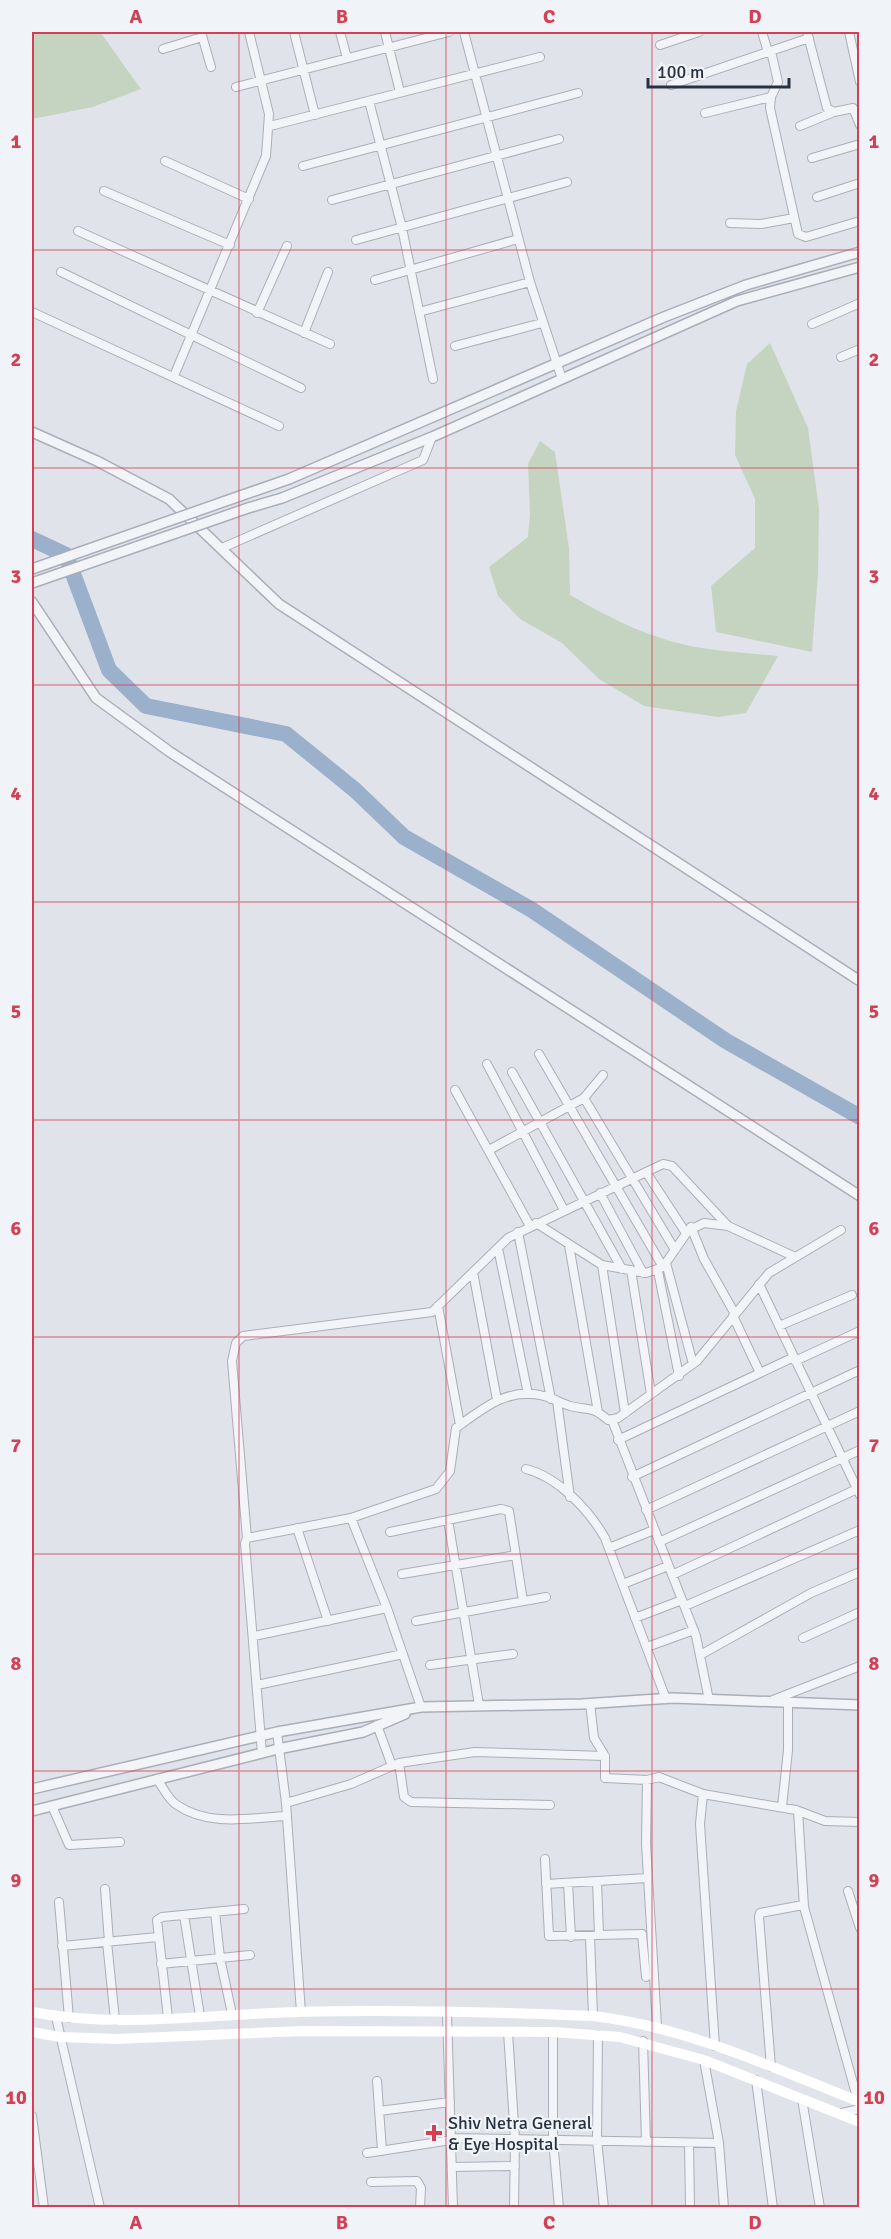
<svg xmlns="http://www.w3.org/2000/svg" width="891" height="2239" font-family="Signika,sans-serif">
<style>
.green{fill:#c5d4c1}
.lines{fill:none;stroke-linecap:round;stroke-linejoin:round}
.river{stroke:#9ab0cb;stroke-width:16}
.minor-casing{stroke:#a9aeb8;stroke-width:10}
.tertiary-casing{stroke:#a9aeb8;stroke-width:12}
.minor{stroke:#f3f4f8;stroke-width:8}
.tertiary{stroke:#f3f4f8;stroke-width:9}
.secondary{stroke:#fff;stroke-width:10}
.tertiary-bridge-casing{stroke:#a9aeb8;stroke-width:12;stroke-linecap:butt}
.tertiary-bridge{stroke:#f3f4f8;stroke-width:9}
.grid{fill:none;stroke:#d34053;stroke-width:1.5;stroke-opacity:0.55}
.poi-dot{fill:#d34053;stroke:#f0f3f7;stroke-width:2}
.labels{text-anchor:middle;stroke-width:4.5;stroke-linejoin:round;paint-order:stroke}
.poi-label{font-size:18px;fill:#283142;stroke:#f0f3f7;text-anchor:start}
.neatline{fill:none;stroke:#d34053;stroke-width:2}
.grid-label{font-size:20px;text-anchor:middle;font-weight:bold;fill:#d34053}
</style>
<rect width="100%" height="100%" fill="#e0e4ea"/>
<path class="green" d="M32,32H100L141,89L93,107L32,119Z
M770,343L808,428L819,509L818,573L812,652L716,632L711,586L755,548V499L735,455L736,411L747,364Z
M540,441L555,452L569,548L570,595C598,611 627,627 658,637C696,651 739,652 778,656L746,713L718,717L644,706L599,679L562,643L520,619L498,596L489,567L528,537L530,514L528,464Z"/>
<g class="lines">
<path class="river" d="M32,539L66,555L109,670L146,706L286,734L355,790L404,837L532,910L726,1041L860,1117"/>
<defs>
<path id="minor" d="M201,32L211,67
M294,32L315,115
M340,32L347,58
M385,32L400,92
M464,32L530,282L562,379
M762,32L768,52
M807,32L827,108L834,112L853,108L860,125
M849,32L860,82
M660,45L699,32
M163,49L202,37
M771,51L778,82L771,97L770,108L798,234L806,237L860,221
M671,85L809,38
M236,87L449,32
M369,101L402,228L433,379
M705,113L771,97
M270,126L540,57
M800,126L834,112
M812,158L860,144
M165,161L249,199
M303,166L578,93
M104,191L230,245
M817,197L860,183
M332,200L559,139
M730,223L761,224L794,218
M78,231L330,344
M356,240L567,182
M61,272L301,388
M375,280L518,239
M32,312L279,426
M419,312L530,282
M257,313L287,246
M812,324L860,303
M304,333L328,272
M455,346L542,323
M841,357L860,349
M174,376L266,156L269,114L249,32
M222,548L423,460L432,437
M539,1054L663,1267
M487,1064L564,1210
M512,1072L622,1269
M455,1090L530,1226
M584,1098L675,1250
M489,1150L584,1098L603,1075
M646,1172L686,1233
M600,1193L643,1273
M536,1223L602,1265L646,1273L663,1267L688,1231L704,1223L728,1226L793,1256
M691,1227L704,1259L735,1314
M518,1232L551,1399
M569,1245L598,1412
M498,1248L528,1394
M666,1263L693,1364
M602,1265L625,1413
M631,1270L651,1394
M658,1271L679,1376
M473,1272L497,1400
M759,1284L860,1495
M438,1306L460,1425
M733,1316L760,1373
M779,1326L852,1295
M795,1361L860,1331
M557,1401L570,1497
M612,1420L696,1636L709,1700
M618,1440L794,1357
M526,1469C558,1477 589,1510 605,1538L666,1699
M632,1477L860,1370
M646,1510L860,1411
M351,1518L387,1608L421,1707
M448,1520L479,1705
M297,1528L328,1621
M390,1532L501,1509L509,1511L523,1601
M247,1538L232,1361L236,1343L243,1336L432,1312L508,1238L663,1164L672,1166L728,1226
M659,1542L860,1450
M609,1548L654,1530
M402,1574L516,1555
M672,1575L857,1489
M623,1584L668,1566
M685,1606L860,1530
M635,1618L682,1600
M416,1621L546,1597
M254,1636L387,1608
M803,1638L860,1612
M647,1647L694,1630
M702,1654L811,1593L860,1572
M430,1665L513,1654
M257,1685L403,1654
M773,1700L860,1666
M590,1703L594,1738L605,1756
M377,1725L392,1766
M277,1732L286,1803L301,2012
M262,1753L245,1543L247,1538L351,1518L436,1489L450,1471L456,1428C482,1409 509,1386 544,1396C553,1398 561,1403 570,1406C590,1411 590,1405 608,1420L618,1418L697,1361L769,1273L841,1230
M399,1763L404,1797L411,1802L550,1805
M157,1779C163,1787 168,1800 177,1805C209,1827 250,1818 286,1816
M647,1780L646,1844L657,2026
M703,1794L700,1824L715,2046
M286,1803L351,1784L399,1763L475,1752L605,1756V1778L647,1780L659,1777L703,1794L796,1810L825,1821L860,1822
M52,1806L69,1845L120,1842
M782,1807L788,1750V1704
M798,1811L804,1907L858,2101
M545,1859L549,1936L642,1934L646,1977
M597,1881L599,1935
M568,1883L571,1937
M546,1884L648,1878
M105,1889L109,1942
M848,1891L860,1928
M59,1902L69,2018
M215,1912L220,1958L232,2014
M184,1915L200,2016
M590,1936L593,2016
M107,1942L115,2020
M62,1946L158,1937
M161,1964L250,1955
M447,2013L453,2208
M56,2017L100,2208
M168,2018L157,1920L162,1917L244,1909
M508,2032L515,2139L514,2208
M553,2032V2140L559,2208
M598,2035L597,2140L604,2208
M643,2041L646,2142
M704,2060L719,2143L724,2208
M771,2067L759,1917L760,1913L803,1905
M756,2080L773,2208
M377,2081L382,2151
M802,2099L820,2208
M379,2111L450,2102
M841,2113L860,2109
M32,2116L44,2208
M451,2138L719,2143
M689,2143L690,2208
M367,2153L451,2140
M452,2167L515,2166
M371,2182L417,2181L421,2188L420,2208"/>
<path id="tertiary" d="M32,432L97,461L169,499L279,604L860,981
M240,496L289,479L664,317L746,285L860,252
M248,508L282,498L432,437L737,301L860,267
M32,602L96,698L170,752L860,1196
M32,1789L277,1732L421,1707L582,1704L673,1698L860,1705
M32,1811L278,1749L363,1732L405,1714"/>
</defs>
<use href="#minor" class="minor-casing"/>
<use href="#tertiary" class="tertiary-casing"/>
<use href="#minor" class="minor"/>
<use href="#tertiary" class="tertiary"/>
<path class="secondary" d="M32,2012C119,2029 210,2014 298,2012C396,2009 496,2012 593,2016C687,2027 773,2068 860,2102
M32,2032L60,2037L117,2039L303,2031L553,2032L620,2037L704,2060L860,2122"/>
<defs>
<path id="tertiary-bridge" d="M32,569L240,496
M32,583L248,508"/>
</defs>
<use href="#tertiary-bridge" class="tertiary-bridge-casing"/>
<use href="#tertiary-bridge" class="tertiary-bridge"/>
</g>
<path class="grid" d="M239,32V2208M446,32V2208M652,32V2208M32,250H860M32,468H860M32,685H860M32,902H860M32,1120H860M32,1337H860M32,1554H860M32,1771H860M32,1989H860"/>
<path class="poi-dot" d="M431 2124h6v6h6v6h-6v6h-6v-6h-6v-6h6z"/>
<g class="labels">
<g class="poi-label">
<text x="448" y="2129">Shiv Netra General<tspan x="448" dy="21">&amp; Eye Hospital</tspan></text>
</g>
</g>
<rect width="891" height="2239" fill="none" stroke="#f0f3f7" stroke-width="66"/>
<path d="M648 78v9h141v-9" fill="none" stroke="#283142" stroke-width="3"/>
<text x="657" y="78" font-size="18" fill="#283142" stroke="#f0f3f7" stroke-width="4.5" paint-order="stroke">100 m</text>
<rect x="33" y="33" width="825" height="2173" class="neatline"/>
<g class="grid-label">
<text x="136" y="23">A</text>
<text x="342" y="23">B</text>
<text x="549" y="23">C</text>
<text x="755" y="23">D</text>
<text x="16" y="148">1</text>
<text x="874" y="148">1</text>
<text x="16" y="366">2</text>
<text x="874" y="366">2</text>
<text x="16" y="583">3</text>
<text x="874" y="583">3</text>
<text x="16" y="800">4</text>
<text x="874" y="800">4</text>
<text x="16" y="1018">5</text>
<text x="874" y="1018">5</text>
<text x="16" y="1235">6</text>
<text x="874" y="1235">6</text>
<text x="16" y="1452">7</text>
<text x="874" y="1452">7</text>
<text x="16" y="1670">8</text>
<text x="874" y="1670">8</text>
<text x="16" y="1887">9</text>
<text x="874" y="1887">9</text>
<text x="16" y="2104">10</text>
<text x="874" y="2104">10</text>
<text x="136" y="2229">A</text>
<text x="342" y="2229">B</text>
<text x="549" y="2229">C</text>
<text x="755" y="2229">D</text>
</g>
</svg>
